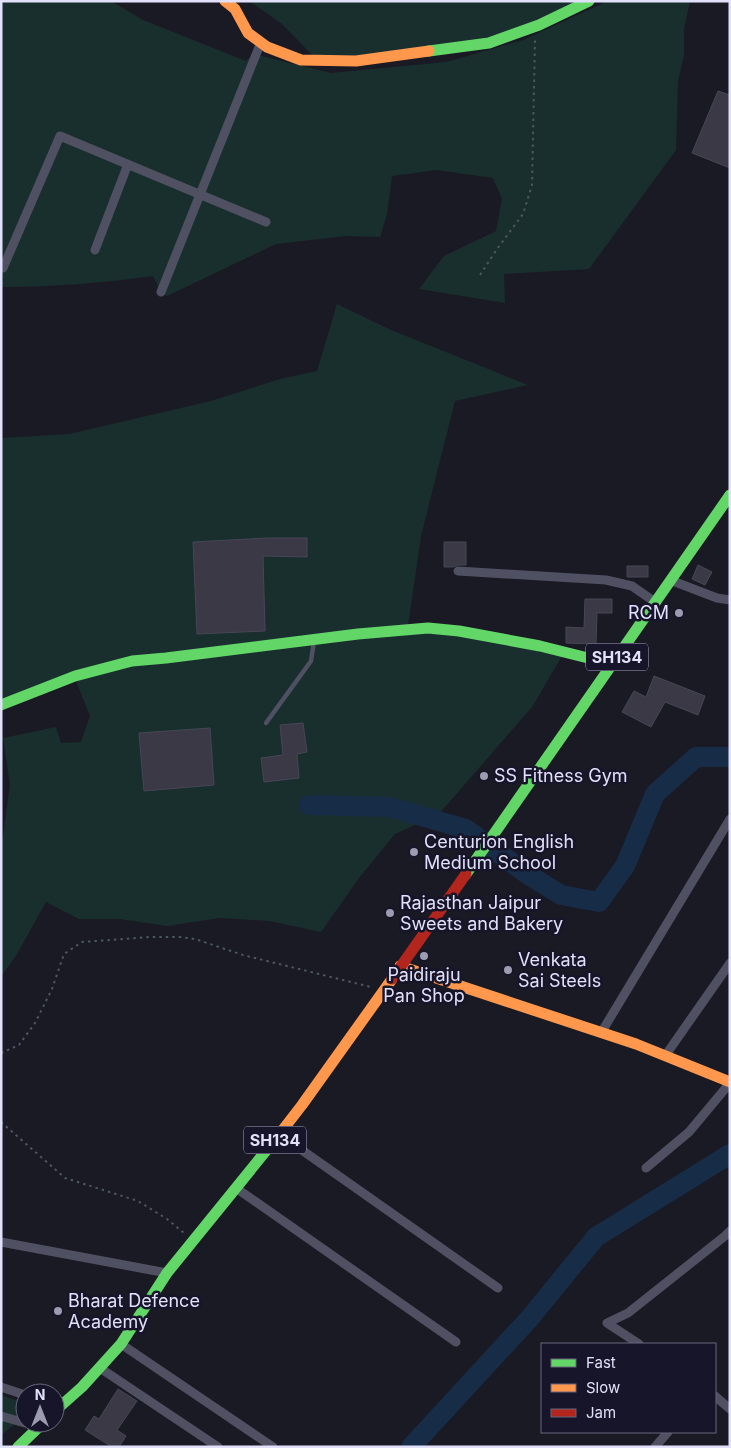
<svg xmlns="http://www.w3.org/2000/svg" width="731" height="1448" font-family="Inter,sans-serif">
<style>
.green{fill:#192f2e}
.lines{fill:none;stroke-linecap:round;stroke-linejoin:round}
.river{stroke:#172c47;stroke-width:20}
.building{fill:#3a3945;stroke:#474656}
.path{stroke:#4a5660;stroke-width:2;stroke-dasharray:2.5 4;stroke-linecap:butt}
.lane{stroke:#505063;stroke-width:4.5}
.street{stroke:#505063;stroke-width:9}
.fast{stroke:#63d668;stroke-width:11}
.slow{stroke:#ff974d;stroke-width:11}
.jam{stroke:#b3261e;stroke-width:11}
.poi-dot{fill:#9c9bb0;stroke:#171529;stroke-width:2}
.labels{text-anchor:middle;stroke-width:5;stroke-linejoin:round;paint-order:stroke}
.shield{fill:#171529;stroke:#a5a4bc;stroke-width:1}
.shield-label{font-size:16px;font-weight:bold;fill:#e2e1fb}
.poi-label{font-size:18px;fill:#e2e1fb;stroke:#171529;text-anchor:start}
</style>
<rect width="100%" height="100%" fill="#1a1a24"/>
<path class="green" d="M1,1H111L143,20L246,61L253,54L331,73L446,62L523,40L608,1H690L684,29V55L678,81L676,150L589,269L504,274L505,303L419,289L444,256L496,231L502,199L493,178L437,170L392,176L387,214L380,237L346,236L276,244L167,296L161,292L153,276C102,283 52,287 1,287Z
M249,1H579L476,46L319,62L282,24Z
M337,304L391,330L528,385L455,401L421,536L408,626L428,628L562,656L532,707L439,814L395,834L359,878L321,932L269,921L220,918L167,926L120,919H79L46,902L17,954L1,977V839L3,836L10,785L3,738L56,727L61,743L81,742L90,716L74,676L1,705V438L69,434L211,401L280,379L317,371Z
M1,1395L25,1403V1416L1,1435Z"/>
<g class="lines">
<path class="river" d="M309,805L390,807L466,829L527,874L561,895L599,902L625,866L655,794L696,757H730
M411,1447L529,1319L596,1237L730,1154"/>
</g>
<path class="building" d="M718,91L730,95V168L692,153Z
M267,538H307V557L263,556L265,631L197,634L193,542Z
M444,542H466V565H458L453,567H444Z
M698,565L712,572L705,585L692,579Z
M627,566H648V577H627Z
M585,599H612V613H597L596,644L566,643V627L584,628Z
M654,676L705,696L698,715L665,702L651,727L622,712L634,691L646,697Z
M303,723L307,752L297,754L299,778L264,782L261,758L283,755L280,725Z
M210,728L214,785L144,791L139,733Z
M118,1389L137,1401L117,1430L126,1436L119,1447H112L85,1430L94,1416L99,1419Z"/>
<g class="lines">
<path class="path" d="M480,275L497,249L523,214L532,185L535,39
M1,1053L19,1045L35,1023L52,989L64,954L82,942L150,937H180L195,939L243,955L371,987
M1,1122L65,1178L138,1201L167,1219L184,1233"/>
<path class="lane" d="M266,723L311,661L314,641"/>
<path class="street" d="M95,250L128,164
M3,268L60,136L266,222
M161,292L261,42
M458,571L606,580L632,586L655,602
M670,580L717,598L730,600
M601,1033L730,819
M665,1056L730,963
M279,1134L498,1288
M646,1168L689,1132L730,1083
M236,1188L456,1342
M1,1242L167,1273
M121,1344L273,1447
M639,1344L607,1323L628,1313L725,1236L730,1231
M100,1368L218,1447
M1,1387L25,1395
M715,1396L730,1409
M1,1416L25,1423
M655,1447L668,1432"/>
<path class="fast" d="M429,51L489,43L539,25L589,1
M1,705L75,676L132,661L166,658L358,634L428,628L459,631L540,646L588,658L611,666
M466,874L730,495
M55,1411L82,1387L121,1344L167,1273L278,1136
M18,1447L43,1423"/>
<path class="slow" d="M225,1L235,9L248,33L267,47L301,60L356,61L429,51
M400,966L636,1044L730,1082
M278,1136L302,1105L392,979"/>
<path class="jam" d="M392,979L466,874"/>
</g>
<g class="poi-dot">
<circle cx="679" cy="613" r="5"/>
<circle cx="484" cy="776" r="5"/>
<circle cx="414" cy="852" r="5"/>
<circle cx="390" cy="913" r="5"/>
<circle cx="424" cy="956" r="5"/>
<circle cx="508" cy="970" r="5"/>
<circle cx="58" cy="1311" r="5"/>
</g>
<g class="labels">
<g class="shield">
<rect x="586" y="643.5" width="62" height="27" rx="4"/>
<rect x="244" y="1126.5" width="62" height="27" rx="4"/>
</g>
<g class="shield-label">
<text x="617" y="663">SH134</text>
<text x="275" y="1146">SH134</text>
</g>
<g class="poi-label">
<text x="669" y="619" text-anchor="end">RCM</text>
<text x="494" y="782">SS Fitness Gym</text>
<text x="424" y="848">Centurion English<tspan x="424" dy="21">Medium School</tspan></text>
<text x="400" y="909">Rajasthan Jaipur<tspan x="400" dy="21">Sweets and Bakery</tspan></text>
<text x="518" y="966">Venkata<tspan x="518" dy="21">Sai Steels</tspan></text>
<text x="424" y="981" text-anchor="middle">Paidiraju<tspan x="424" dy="21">Pan Shop</tspan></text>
<text x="68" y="1307">Bharat Defence<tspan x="68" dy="21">Academy</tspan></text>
</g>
</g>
<rect width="731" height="1448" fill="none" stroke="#e2e1fb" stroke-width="5"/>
<rect x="541" y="1343" width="175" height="90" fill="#171529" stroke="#68677d"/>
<rect x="551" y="1359" width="25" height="8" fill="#63d668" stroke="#68677d"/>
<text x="586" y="1368" font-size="15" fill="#e2e1fb">Fast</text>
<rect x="551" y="1384" width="25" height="8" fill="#ff974d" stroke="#68677d"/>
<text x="586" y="1393" font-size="15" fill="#e2e1fb">Slow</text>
<rect x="551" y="1409" width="25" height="8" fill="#b3261e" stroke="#68677d"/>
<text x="586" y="1418" font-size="15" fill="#e2e1fb">Jam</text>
<g transform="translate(40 1408)"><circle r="24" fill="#171529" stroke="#68677d"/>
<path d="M0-4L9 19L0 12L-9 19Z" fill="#9c9bb0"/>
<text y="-8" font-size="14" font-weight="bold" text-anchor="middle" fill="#e2e1fb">N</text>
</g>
</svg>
